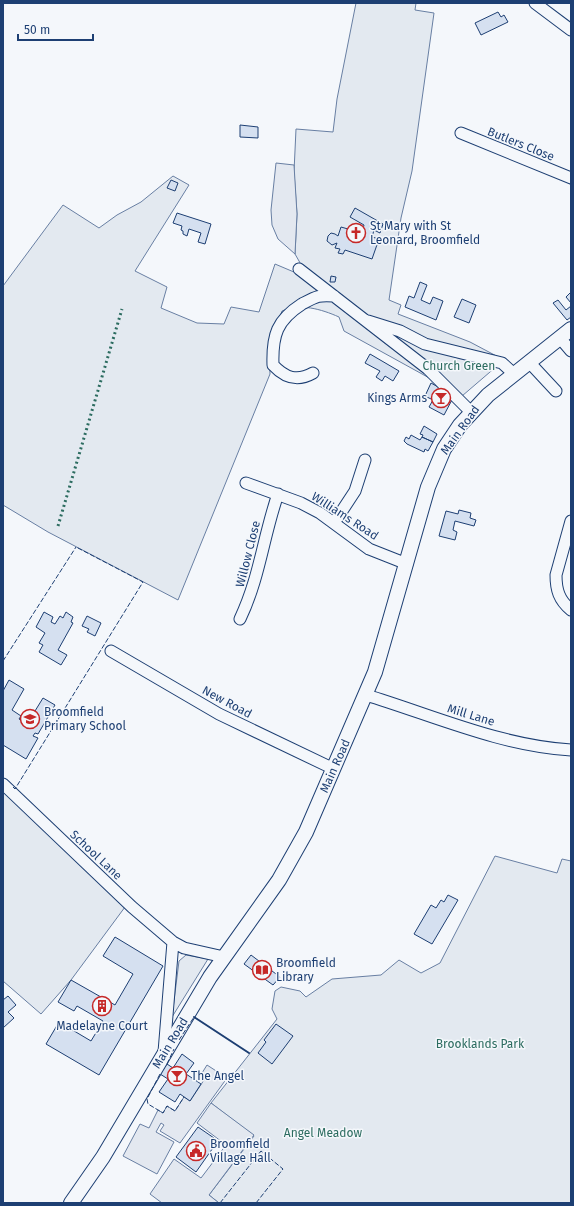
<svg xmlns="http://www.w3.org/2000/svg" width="574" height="1206" font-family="'Fira Sans',sans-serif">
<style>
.green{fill:#e3e9f0;stroke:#687fa3}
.parking{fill:#e3e8f0;stroke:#687fa3}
.building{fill:#d5e0f0;stroke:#1d3f73}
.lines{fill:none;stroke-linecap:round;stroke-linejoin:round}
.minor-casing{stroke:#1d3f73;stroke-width:13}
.major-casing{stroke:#1d3f73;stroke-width:16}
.minor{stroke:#f4f7fb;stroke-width:11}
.major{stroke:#f4f7fb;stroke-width:14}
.hedge{stroke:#2c6c60;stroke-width:3;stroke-dasharray:2 3;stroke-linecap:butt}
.fence{stroke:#1d3f73;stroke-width:1;stroke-dasharray:5 2;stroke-linecap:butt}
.wall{stroke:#1d3f73;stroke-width:2}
.labels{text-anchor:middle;stroke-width:3;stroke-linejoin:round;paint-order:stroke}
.street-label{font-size:12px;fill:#1d3f73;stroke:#f4f7fb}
.poi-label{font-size:12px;fill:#1d3f73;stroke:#f4f7fb;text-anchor:start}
.park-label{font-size:12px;fill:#2c6c60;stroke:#f4f7fb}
</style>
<rect width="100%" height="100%" fill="#f4f7fb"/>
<path class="green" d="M356,3H416L415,10L434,13L412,171L401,218L389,300L401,305L398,314L470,342L504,360L462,396L344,331L339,317C321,309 300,303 282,311L269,348L270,374L178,600L48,532L3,505V286L63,205L99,228L117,215L141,202L173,176L189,185L135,271L167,287L161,308L197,323L224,324L231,307L259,312L275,264L301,275L303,268L295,254L297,214L294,172L296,129L333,132L337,99Z
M3,788L125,907L71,980L41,1014L3,981Z
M495,856L557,873L562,859L571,861V1203H219L209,1195L254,1136L211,1103L277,1019L272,1009L275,991L281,987L300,991L306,997L332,979L381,975L399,960L421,973L440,963Z
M186,955L208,959L172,1017L179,961Z"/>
<path class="parking" d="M276,163L294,165L297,214L295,254L278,239L272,225L271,210Z
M207,1065L227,1078L180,1143L160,1131L164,1125L161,1123L156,1132L174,1142L157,1174L123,1156L140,1124L149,1128L158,1110L163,1113L167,1106L175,1111L184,1097L190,1101L206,1077L202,1073Z
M211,1103L254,1135L209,1195L219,1203H162L150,1194L174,1159L201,1178L226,1145L197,1123Z"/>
<path class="building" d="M498,12L501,17L504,15L508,22L481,35L475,23Z
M240,125L258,127V138L240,137Z
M171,180L178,183L175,191L167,188Z
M355,208L383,224L380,233L374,230L372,237L379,239L372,259L345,250L343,254L338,253L340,249L335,248L337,243L332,245L327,241L328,236L331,233L335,234L338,236L341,227L362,233L364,225L350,217Z
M177,213L211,224L205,244L198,242L201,233L189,229L187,236L183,234V231L181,230L182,226L173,223Z
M331,276L336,277L335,282H330Z
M420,282L427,285L421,300L430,304L433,297L443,301L436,320L405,307L409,296L414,298Z
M570,293L571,294V303L566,297Z
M462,299L476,305L469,323L454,317Z
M558,300L566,310L571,306V317L567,320L553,303Z
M370,354L399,371L393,381L385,376L382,381L376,377L380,371L365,363Z
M431,383L454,396L444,415L429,407L433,400L425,396Z
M424,426L437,434L433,442L422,437L423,435L420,434Z
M411,435L420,440L422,437L433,442L428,451L425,449L424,452L407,444L404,441L406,437L409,439Z
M459,510L471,513L470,518L476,520L474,526L455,521L453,530L457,532L455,540L439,536L446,511L458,514Z
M44,612L53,617L51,622L55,624L60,616L63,618L66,612L73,617L71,622L73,623L58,650L67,655L61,665L39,652L43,645L39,643L45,633L36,627Z
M87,616L101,623L95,636L87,632L89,629L82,626Z
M9,680L24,689L12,710L21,716L19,719L27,724L43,698L55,705L38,734L35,733L33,736L38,738L26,759L3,745V691Z
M448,895L458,900L432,944L414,934L431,905L436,908L441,900L444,902Z
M115,937L163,966L99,1075L46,1044L59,1022L91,1041L103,1021L77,1006L74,1011L58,1002L71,980L115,1005L133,974L103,956Z
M251,955L280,977L273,985L244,964Z
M8,996L16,1005L8,1012L14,1018L3,1028V1000Z
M276,1024L293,1036L272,1064L258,1053L266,1042L264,1040Z
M182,1054L194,1063L186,1074L201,1084L190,1101L180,1094L175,1102L159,1092L168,1079L160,1074L167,1064L173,1068Z
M198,1127L214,1138L211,1142L215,1145L196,1172L176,1157Z"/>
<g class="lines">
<defs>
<path id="minor" d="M535,3L571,30
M461,133L571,178
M299,269L428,369L471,412
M368,321L400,331L425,344L502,363L514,374
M560,338L571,351
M529,362L556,391
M313,373C297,382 285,378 273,365C272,335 277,320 302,304C317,296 318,295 334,296
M246,483L301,503L320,513L369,549L407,564
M571,521L556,575C556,590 559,600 571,610
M334,523L355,491L365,460
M240,619C260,577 263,537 278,494
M111,651L219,714L334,769
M366,695C432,715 501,746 571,750
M3,784L132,907L173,942L184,948L224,957
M164,1052L173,942"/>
<path id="major" d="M71,1203L103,1157L210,977L279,880L306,832L375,672L428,487L444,449L460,425L488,395L571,329"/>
</defs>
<use href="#minor" class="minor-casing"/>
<use href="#major" class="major-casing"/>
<use href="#minor" class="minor"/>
<use href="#major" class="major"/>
<path class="hedge" d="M58,526L122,309"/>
<path class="fence" d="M3,661L76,547
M13,787L15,789L143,582L76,547
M179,1040L194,1017
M167,1064L174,1049
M160,1074L147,1099L148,1104L163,1113L167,1106L175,1111L184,1097
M220,1203L261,1151L283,1169L256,1203"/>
<path class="wall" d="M194,1017L249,1053"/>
</g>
<defs>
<symbol id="church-ring" viewBox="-11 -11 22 22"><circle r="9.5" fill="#f4f7fb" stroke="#c62828" stroke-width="1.5"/><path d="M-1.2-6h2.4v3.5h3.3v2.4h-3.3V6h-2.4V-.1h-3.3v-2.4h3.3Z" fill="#c62828"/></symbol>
<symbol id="bar-ring" viewBox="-11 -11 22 22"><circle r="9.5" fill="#f4f7fb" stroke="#c62828" stroke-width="1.5"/><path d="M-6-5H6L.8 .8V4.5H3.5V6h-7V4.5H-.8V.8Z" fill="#c62828"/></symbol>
<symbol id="school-ring" viewBox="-11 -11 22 22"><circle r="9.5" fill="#f4f7fb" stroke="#c62828" stroke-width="1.5"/><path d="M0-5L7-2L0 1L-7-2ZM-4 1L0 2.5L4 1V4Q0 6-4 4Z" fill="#c62828"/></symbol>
<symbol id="library-ring" viewBox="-11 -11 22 22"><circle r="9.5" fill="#f4f7fb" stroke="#c62828" stroke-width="1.5"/><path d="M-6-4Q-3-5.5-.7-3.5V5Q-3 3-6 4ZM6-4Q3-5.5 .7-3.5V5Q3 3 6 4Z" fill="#c62828"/></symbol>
<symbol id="building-ring" viewBox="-11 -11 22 22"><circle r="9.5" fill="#f4f7fb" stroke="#c62828" stroke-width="1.5"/><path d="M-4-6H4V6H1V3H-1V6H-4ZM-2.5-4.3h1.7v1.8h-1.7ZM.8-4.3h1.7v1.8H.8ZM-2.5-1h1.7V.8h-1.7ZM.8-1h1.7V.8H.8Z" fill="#c62828"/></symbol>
<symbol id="civic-ring" viewBox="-11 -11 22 22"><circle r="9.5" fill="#f4f7fb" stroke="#c62828" stroke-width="1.5"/><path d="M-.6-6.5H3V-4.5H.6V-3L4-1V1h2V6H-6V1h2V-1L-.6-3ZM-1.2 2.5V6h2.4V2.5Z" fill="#c62828"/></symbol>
</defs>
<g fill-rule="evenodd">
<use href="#church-ring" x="345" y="222" width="22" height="22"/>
<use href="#bar-ring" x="430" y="387" width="22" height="22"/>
<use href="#school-ring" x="19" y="708" width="22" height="22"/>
<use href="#library-ring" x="251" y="959" width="22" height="22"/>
<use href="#building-ring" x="91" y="995" width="22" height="22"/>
<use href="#bar-ring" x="166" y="1065" width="22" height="22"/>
<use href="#civic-ring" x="185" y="1140" width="22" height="22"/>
</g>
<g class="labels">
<g class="street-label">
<text transform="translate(521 144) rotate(22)" y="4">Butlers Close</text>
<text transform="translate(460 430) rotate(-54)" y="4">Main Road</text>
<text transform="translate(345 516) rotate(33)" y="4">Williams Road</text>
<text transform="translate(248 554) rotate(-76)" y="4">Willow Close</text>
<text transform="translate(227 702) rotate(28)" y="4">New Road</text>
<text transform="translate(471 715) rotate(17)" y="4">Mill Lane</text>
<text transform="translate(335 766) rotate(-66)" y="4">Main Road</text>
<text transform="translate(96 855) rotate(43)" y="4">School Lane</text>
<text transform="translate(170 1043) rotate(-59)" y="4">Main Road</text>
</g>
<g class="poi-label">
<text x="370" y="230">St Mary with St<tspan x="370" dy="14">Leonard, Broomfield</tspan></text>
<text x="427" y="402" text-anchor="end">Kings Arms</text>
<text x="44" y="716">Broomfield<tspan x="44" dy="14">Primary School</tspan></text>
<text x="276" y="967">Broomfield<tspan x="276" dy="14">Library</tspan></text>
<text x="102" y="1030" text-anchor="middle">Madelayne Court</text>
<text x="191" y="1080">The Angel</text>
<text x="210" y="1148">Broomfield<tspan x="210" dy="14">Village Hall</tspan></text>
</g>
<g class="park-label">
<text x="459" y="370">Church Green</text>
<text x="480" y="1048">Brooklands Park</text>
<text x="323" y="1137">Angel Meadow</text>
</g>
</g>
<rect width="574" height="1206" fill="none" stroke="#1d3f73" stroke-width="8"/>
<path d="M18 34v6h75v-6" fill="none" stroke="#1d3f73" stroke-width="2"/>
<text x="24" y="34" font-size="12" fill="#1d3f73" stroke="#f4f7fb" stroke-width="3" paint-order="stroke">50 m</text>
</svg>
